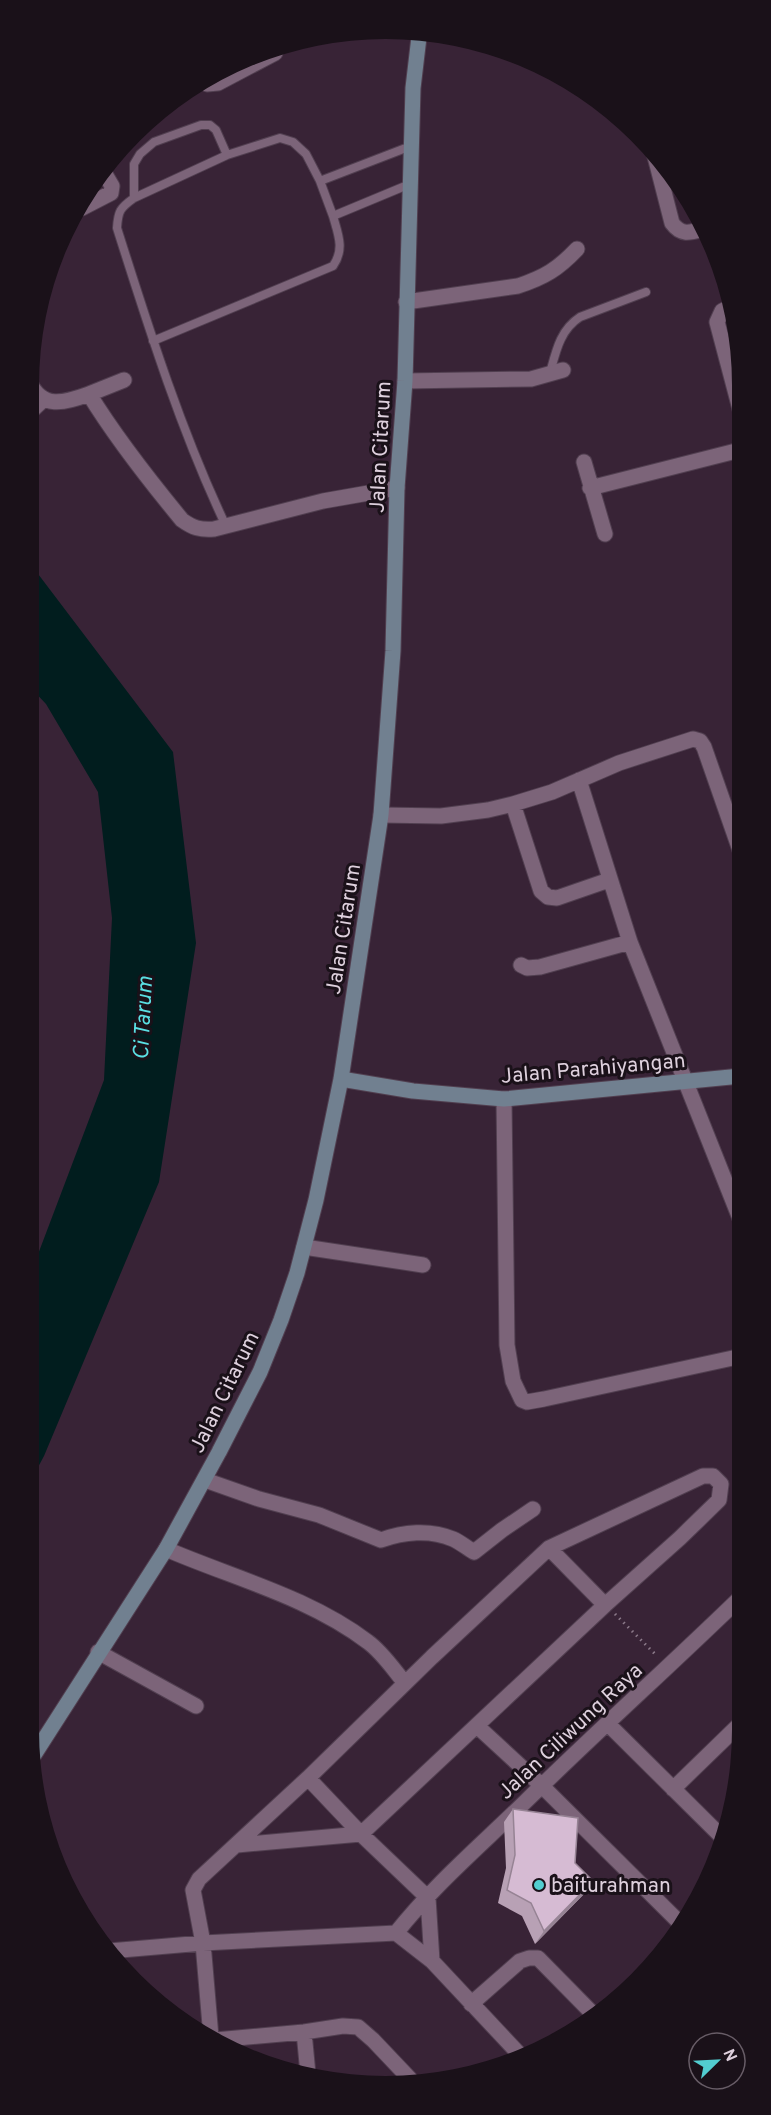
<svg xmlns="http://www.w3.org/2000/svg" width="771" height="2115" font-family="Overpass,sans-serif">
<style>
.water{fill:#011d1e}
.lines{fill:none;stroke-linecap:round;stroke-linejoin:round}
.lane-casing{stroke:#513f50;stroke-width:10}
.street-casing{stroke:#513f50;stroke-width:17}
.secondary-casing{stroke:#513f50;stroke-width:17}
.path{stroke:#8c7a8a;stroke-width:3;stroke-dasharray:1.5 4.5;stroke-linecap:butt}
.lane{stroke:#7c6479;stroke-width:8}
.street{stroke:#7c6479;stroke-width:15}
.secondary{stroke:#718090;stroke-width:15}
.wall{fill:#b8a1b5}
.shaded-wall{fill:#968394}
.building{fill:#d6bbd3;stroke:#968394;stroke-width:1.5}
.poi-dot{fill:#52cdd0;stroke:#1a1119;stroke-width:2}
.labels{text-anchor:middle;stroke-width:6;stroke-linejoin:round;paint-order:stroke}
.street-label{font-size:21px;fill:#ded0dd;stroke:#1a1119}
.poi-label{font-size:21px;fill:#ded0dd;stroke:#1a1119;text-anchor:start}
.water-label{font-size:22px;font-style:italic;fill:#5adfe3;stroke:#1a1119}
</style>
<rect width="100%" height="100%" fill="#382336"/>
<path class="water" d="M29,562L173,752L196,943L159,1182L44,1456L29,1484V1278L104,1080L112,918L98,792L46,704L29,686Z"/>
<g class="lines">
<defs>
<path id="lane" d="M320,181L333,216
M134,198V164L140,154L154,142L201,125H210L216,130L227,155
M153,341L333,266C345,249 338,234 333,216L410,184
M550,373C556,351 560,330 580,317L646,292
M226,526C181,431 149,329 117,228C118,211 120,208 134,198L227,155L280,138L293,142L306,154L320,181L411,146"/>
<path id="street" d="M203,80L207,84L218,83L275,53
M653,149L672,223C682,237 692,232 706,228
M82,208L111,193L112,186L102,169
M406,302L518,286C545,277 558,269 577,249
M730,307L722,311L717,322L740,409
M29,381C42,410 64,403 89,394C116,438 149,480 182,520C193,528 200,530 214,529L323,501L397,488
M405,381L531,379L563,370
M89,394L124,380
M28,414L43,400
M584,462L605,534
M590,488L740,450
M579,780L630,942L741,1221
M513,804L541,891L548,897L557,898L609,880
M381,815L441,816L488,810L513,804L552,792L619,763L693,739L700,741L704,747L741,853
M521,965L527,968L540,967L630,942
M504,1099L507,1345L513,1381L522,1400L527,1402L544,1399L742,1356
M304,1247L423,1265
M205,1480L259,1499L319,1515L381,1540C403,1532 430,1529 453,1539C460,1542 467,1548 474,1552L502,1530L533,1509
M549,1548L605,1605
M166,1549C233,1578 309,1597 368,1642C382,1652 394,1670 405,1683
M98,1652L196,1706
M608,1724L723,1838
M477,1726L541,1785L683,1926
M308,1778L361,1834L428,1898
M673,1789L742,1722
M396,1933C434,1885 481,1845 524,1803C595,1733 670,1666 742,1596
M109,1951L203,1943L396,1933L432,1961L428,1898
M432,1961L520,2055
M471,2004L520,1961L529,1958H538L595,2016
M304,2032L308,2074
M211,2037L203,1943L193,1890L199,1879L308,1778L432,1657L549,1548L703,1476H713L721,1484L719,1500L680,1538L605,1605L361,1834L237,1845
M215,2040L304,2032L343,2026L358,2027L373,2040L410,2079"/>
<path id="secondary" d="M341,1079L413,1091L504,1099L741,1076
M34,1755L166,1549L219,1452L260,1372L281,1320L297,1273L316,1200L341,1079L381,815L393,651L397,488L405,381L413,88L419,37"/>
</defs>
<use href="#lane" class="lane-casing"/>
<use href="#street" class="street-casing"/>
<use href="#secondary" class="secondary-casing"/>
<path class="path" d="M615,1614L657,1656"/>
<use href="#lane" class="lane"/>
<use href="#street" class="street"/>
<use href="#secondary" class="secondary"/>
</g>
<path class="wall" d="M513,1809L575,1863L593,1881L584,1894L535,1944L522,1916L498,1903L506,1868L504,1822Z"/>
<path class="shaded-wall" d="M593,1881L584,1894L535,1944L544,1931Z"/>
<path class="building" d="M513,1809L578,1818L575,1863L593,1881L544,1931L531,1903L507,1890L515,1855Z"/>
<circle class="poi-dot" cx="539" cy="1885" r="6"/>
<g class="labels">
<g class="street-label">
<text transform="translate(380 447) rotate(-87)" y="7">Jalan Citarum</text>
<text transform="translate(343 929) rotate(-81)" y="7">Jalan Citarum</text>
<text transform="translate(593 1068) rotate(-5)" y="7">Jalan Parahiyangan</text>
<text transform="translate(224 1392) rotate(-64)" y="7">Jalan Citarum</text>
<text transform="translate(570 1731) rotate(-43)" y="7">Jalan Ciliwung Raya</text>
</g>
<g class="poi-label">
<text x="551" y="1892">baiturahman</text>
</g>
<g class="water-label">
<text transform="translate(142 1018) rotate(-87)" y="8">Ci Tarum</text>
</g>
</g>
<path d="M0 0H771V2115H0ZM385 39H386A346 346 0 0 1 732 385V1730A346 346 0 0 1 386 2076H385A346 346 0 0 1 39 1730V385A346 346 0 0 1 385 39Z" fill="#1a1119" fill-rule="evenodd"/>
<g transform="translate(717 2061) rotate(66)"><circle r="28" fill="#1a1119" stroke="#685d67" stroke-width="1.5"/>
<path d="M0-4.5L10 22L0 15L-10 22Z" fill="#52cdd0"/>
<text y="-9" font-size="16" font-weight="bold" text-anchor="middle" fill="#ded0dd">N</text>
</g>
</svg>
